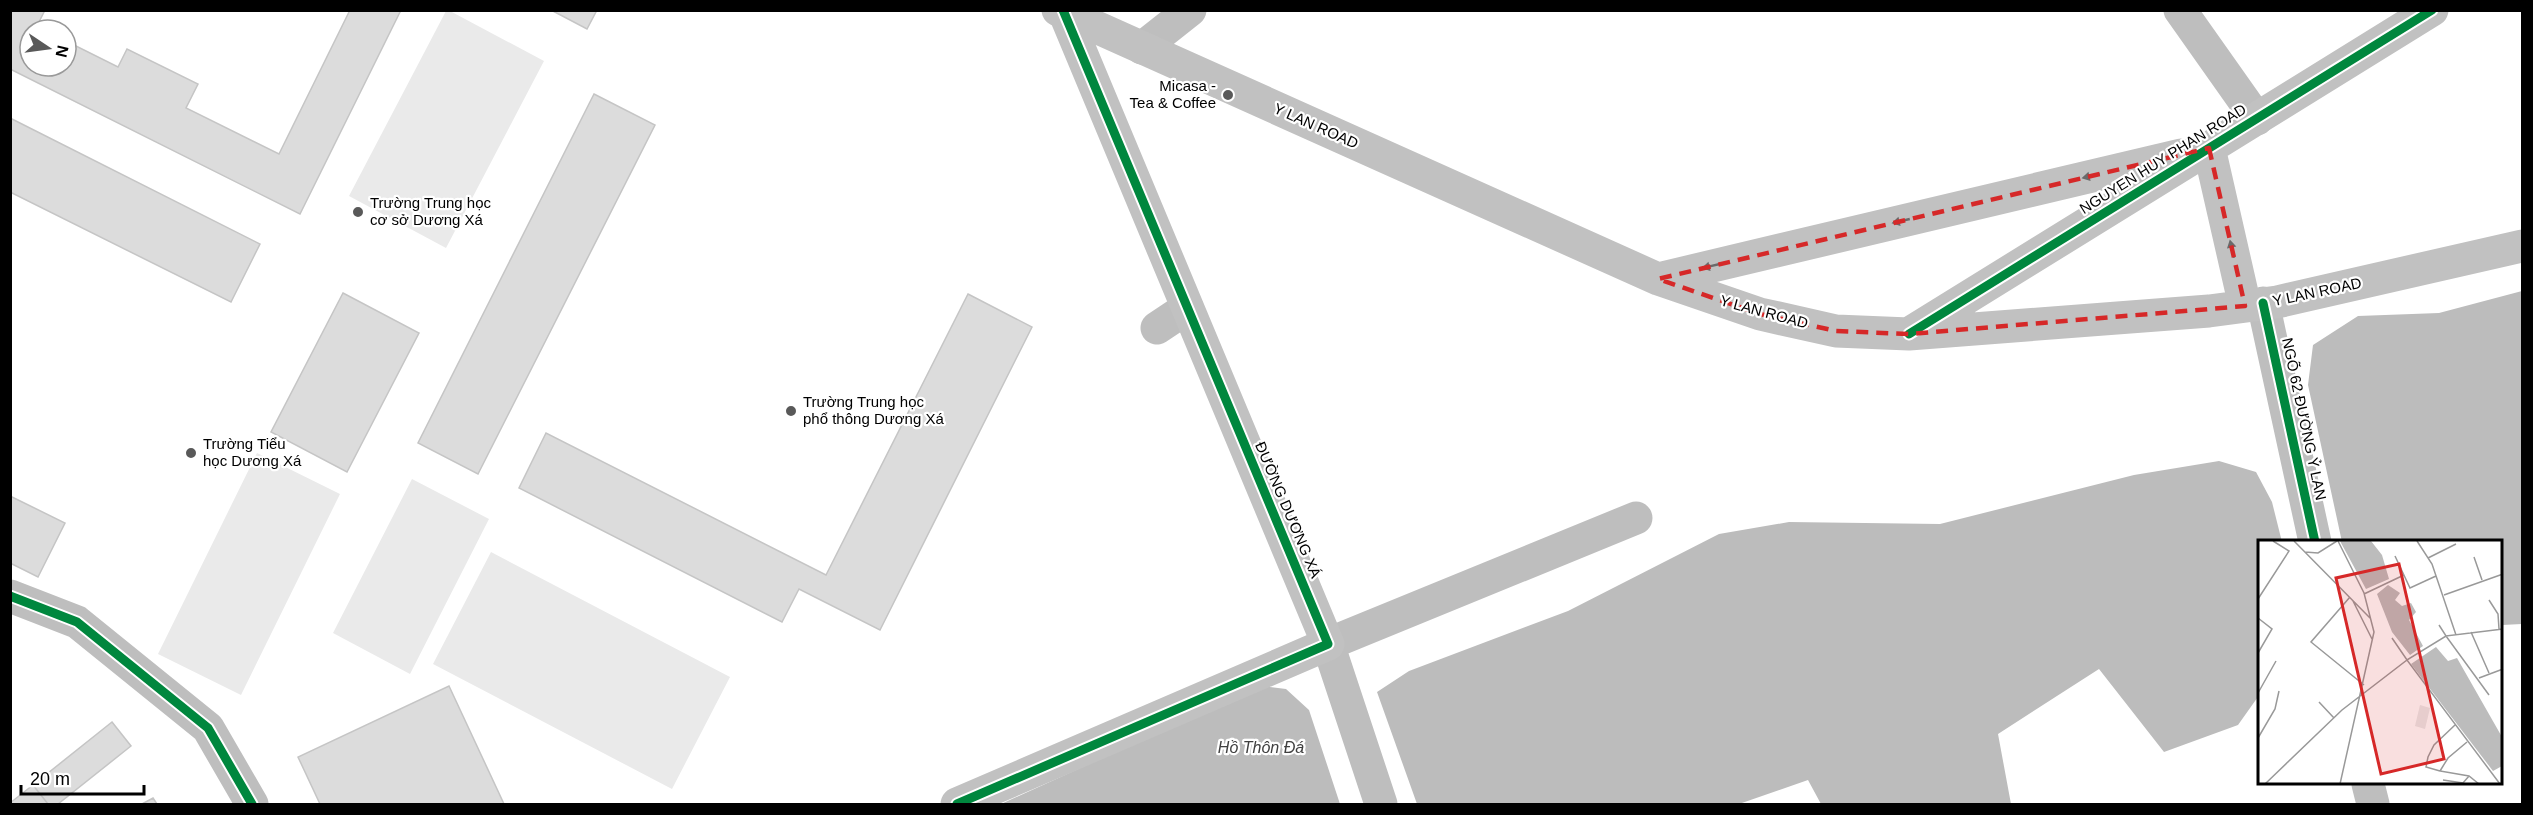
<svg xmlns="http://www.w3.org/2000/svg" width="2533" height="815" font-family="Arial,sans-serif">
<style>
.green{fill:#eaeaea}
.water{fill:#bcbcbc}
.building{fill:#dcdcdc;stroke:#c5c5c5;stroke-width:1.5}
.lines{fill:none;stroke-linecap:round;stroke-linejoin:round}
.street{stroke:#bebebe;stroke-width:33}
.secondary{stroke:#c1c1c1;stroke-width:33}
.cycleway-casing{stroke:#fff;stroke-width:13}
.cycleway{stroke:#00873e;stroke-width:9}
.oneway{fill:#6a6a6a}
.marked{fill:none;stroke:#d62828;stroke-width:4.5;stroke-dasharray:12 8;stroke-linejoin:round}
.poi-dot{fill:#595959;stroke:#fff;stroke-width:2}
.labels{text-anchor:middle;stroke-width:4.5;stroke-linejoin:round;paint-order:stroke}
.poi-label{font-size:15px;fill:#000;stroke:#fff;text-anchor:start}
.street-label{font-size:15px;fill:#000;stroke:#fff}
.water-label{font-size:16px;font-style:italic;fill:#404040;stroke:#fff}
.inset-road{fill:none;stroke:#999;stroke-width:1.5}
.view{fill:#d62828;fill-opacity:0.15;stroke:#d62828;stroke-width:3}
.inset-edge{fill:none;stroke:#000;stroke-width:3}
</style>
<rect width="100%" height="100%" fill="#fff"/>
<path class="green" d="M446,11H450L544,61L446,248L349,196Z
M257,453L340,494L241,695L158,654Z
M412,479L489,519L410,674L333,633Z
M491,552L730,677L672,789L433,664Z"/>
<path class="water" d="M2522,291V624L2502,625V542H2342L2308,385L2313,345L2358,316L2439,313Z
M2219,461L2256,472L2272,502L2282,542H2260V694L2238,725L2164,752L2099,669L1998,734L2011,804H1821L1808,780L1739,804H1417L1377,692L1409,671L1568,611L1719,534L1789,522L1940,524L2134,475Z
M1261,686L1286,689L1309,710L1340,804H1001Z"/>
<path class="building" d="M10,10H45L37,26L45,30H30V66H66V41L118,67L127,49L198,84L186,108L279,154L350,10H401L300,214L10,69Z
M551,10H597L587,29Z
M594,94L655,125L478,474L418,443Z
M10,118L260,244L231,302L10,192Z
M343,293L419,333L347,472L271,432Z
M968,294L1032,327L880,630L799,589L782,622L519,488L546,433L826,575Z
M10,496L65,523L38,577L10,563Z
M449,686L504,804H320L298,757Z
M112,722L131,746L58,804H48L33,785Z
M33,785L48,804H10V803Z
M153,798L157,804H142Z"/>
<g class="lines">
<path class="street" d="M2180,10L2257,119
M1142,48L1190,10
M2263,303L2315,542
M1157,328L1187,308
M10,596L77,622L208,728L252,804
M2368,784L2373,804
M1381,804L1328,644L1636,518"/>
<path class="secondary" d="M1058,10L1658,279L1760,314L1836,331L1909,334L2209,311L2277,302L2522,246
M2209,148L2245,306
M1658,279L2181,155
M1913,331L2432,10
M957,804L1328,644L1065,14"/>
<defs>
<path id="cycleway" d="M2263,303L2315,542
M1909,334L2432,10
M10,596L77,622L208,728L252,804
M957,804L1328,644L1063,10"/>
</defs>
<use href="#cycleway" class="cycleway-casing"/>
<use href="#cycleway" class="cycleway"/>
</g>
<defs><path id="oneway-solid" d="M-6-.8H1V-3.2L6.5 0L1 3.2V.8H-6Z" transform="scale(1.5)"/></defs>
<g class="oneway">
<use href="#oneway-solid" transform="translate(2091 176) rotate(167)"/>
<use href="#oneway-solid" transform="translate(1901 221) rotate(167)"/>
<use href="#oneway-solid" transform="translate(2232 249) rotate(-103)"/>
<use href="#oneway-solid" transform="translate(1711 266) rotate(167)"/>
</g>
<path class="marked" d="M2209,148L2245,306L1909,334L1836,331L1760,314L1658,279Z"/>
<g class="poi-dot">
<circle cx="1228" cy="95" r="6"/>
<circle cx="358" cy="212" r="6"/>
<circle cx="791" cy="411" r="6"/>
<circle cx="191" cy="453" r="6"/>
</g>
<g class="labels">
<g class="poi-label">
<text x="1216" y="91" text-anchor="end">Micasa -<tspan x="1216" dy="17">Tea &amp; Coffee</tspan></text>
<text x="370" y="208">Trường Trung học<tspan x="370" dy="17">cơ sở Dương Xá</tspan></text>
<text x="803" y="407">Trường Trung học<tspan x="803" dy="17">phổ thông Dương Xá</tspan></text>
<text x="203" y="449">Trường Tiểu<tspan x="203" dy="17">học Dương Xá</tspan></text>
</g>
<g class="street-label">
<text transform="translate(1316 126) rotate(24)" y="5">Y LAN ROAD</text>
<text transform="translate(2163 159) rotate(-32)" y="5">NGUYEN HUY PHAN ROAD</text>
<text transform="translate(2317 292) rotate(-12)" y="5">Y LAN ROAD</text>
<text transform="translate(1764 312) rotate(15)" y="5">Y LAN ROAD</text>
<text transform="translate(2304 419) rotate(78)" y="5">NGÕ 62 ĐƯỜNG Ỷ LAN</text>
<text transform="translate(1288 510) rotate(67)" y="5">ĐƯỜNG DƯƠNG XÁ</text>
</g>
<g class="water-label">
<text x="1261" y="753">Hồ Thôn Đá</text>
</g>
</g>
<g transform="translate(2258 540)">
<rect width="244" height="244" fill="#fff"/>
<path d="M162,165L172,168L167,189L157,186Z" fill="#eaeaea"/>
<path d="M82,1H113L124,15L131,39L108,49ZM130,45L142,53L137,60L144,66L153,63L158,72L151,80L165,106L152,115L134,92L119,54ZM178,107L190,121L199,118L244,197V226L235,231L153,124Z" fill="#bcbcbc"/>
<path class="inset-road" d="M36,1L112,78M80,1L106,53L116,92L82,244M159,1L174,24L198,95M47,12L60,13L79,1M137,16L152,48L178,36M216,17L224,40M170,18L198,4M106,54L146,35M186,55L245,34M92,57L53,102L106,145M0,59L31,11L15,1M231,60L240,74L241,89M95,61L114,99M0,78L14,89L0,113M181,85L188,96L245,89M213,92L231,133M134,98L149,120L188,96L231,155M221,138L245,129M0,153L18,121M61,162L76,178M0,198L17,169L21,151M209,202L190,218L182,231L211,236L221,244M182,231L168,227L170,217L176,205L197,185M185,240L205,243L211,236M7,244L84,170L149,120L242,244"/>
<path class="view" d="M141,24L186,219L123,234L78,38Z"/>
<rect width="244" height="244" class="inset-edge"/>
</g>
<rect width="2533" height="815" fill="none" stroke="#000000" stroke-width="24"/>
<g transform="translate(48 48) rotate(103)"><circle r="28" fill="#ffffff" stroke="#999999" stroke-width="1.5"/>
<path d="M0-4.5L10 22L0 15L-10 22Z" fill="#595959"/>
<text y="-9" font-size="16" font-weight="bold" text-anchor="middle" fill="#000000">N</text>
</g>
<path d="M21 785v9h123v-9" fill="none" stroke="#000000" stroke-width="3"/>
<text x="30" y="785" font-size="18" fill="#000000" stroke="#ffffff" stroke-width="4.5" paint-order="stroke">20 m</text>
</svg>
